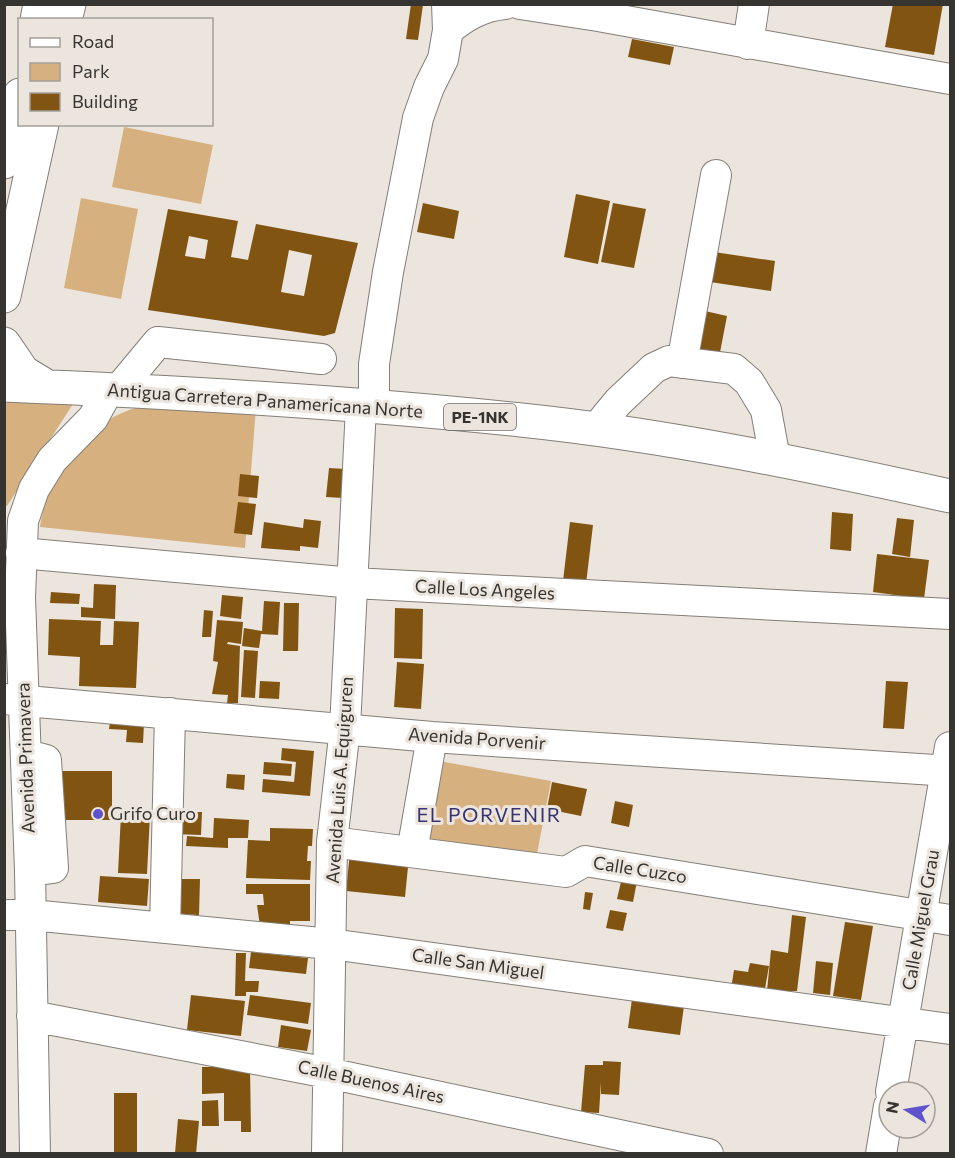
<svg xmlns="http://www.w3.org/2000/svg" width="955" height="1158" font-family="Commissioner,sans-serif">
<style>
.green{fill:#d7b07f}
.building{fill:#815511;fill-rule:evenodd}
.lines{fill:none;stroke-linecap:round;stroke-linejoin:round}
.minor-casing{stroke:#837e78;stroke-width:32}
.major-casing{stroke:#837e78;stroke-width:35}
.minor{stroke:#fff;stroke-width:30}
.major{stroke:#fff;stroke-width:33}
.poi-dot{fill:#5e53cc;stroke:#ebe5de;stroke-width:2}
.labels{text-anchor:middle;stroke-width:6;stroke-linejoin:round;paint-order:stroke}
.shield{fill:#ebe5de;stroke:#6c6965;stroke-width:1.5}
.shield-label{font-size:16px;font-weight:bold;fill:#363431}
.street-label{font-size:18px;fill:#363431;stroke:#ebe5de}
.poi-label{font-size:18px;fill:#363431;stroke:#ebe5de;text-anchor:start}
.neighbourhood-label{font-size:20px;letter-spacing:1.5px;fill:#36336f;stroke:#ebe5de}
</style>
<rect width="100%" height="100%" fill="#ebe5de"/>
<path class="green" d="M124,127L213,145L201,204L112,187Z
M81,198L138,209L121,299L64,288Z
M17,399L73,404L7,506H4V404Z
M149,405L256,408L245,548L40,527C45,485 81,430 122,413C130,409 140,407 149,405Z
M439,761L551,781L536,859L423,844Z"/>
<path class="building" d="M411,4L423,5L418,40L406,39Z
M893,4H943L934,55L885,47Z
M632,39L674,47L670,65L628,57Z
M576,194L610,201L598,264L564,257Z
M423,203L459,211L454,239L417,232Z
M613,203L646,209L634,268L601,262Z
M168,209L238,221L231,257L248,260L256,224L358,243L335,333L324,336L148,310ZM189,236L208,240L205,259L185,256ZM289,250L312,255L304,296L281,292Z
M707,251L775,261L771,291L703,281Z
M705,311L727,316L717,368L695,363Z
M329,468L346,469L343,498L326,497Z
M240,474L259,476L257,498L238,496Z
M238,502L256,504L252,535L234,533Z
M832,512L853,514L851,551L830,549Z
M897,518L914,520L910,557L892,554Z
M304,519L321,521L318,548L300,546V551L261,548L264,522L303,528Z
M570,522L593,525L586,584L563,581Z
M877,554L929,560L924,599L873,592Z
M94,584L116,585L115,619L81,617V607L93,608Z
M51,592L80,594L79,604L50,603Z
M222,595L243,597L241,619L220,616Z
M264,601L280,602L278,635L261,634L259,648L242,646L244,628L262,631Z
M284,603H299L298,651H283Z
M395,608L423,609L422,659L394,658Z
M204,610L213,611L211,637H202Z
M49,619L101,621L100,645H113L114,621L139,622L136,688L79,686L80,657L48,655Z
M217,620L243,622L241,644L228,642L227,644L240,646L238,703H227L228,695L212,694L218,662L213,661Z
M244,650L258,651L255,698L241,697Z
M397,662L424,664L421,709L394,707Z
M260,681L280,682L279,699L259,698Z
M886,681L908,682L904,729L883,728Z
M110,722L144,724L143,743L126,742L127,730L109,729Z
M282,748L314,751L310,796L262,792L263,779L294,782L296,762L281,760Z
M264,762L292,764L291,776L263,774Z
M60,771H112V820H60Z
M227,774L245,775L244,790L226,788Z
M552,782L587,789L581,816L547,809Z
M615,801L633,805L629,827L611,823Z
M171,812H202L201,835L171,834Z
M121,814L150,815L147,874L118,873Z
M214,818L249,820L248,838H228V848L186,846L187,836L213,838Z
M270,828L313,829L312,846H308L307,861H311L310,880L246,878L248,840L270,841Z
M350,852L409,857L405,897L346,891Z
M623,873L638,876L633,902L617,899Z
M100,876L149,879L147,906L98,902Z
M176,879H200L199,915L175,914Z
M246,884H310V921H290V928L260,926L257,905H264L263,894H246Z
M585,892L593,893L590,910L583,909Z
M610,910L627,913L623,931L606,928Z
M792,915L806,917L797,991H767L771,950L788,953Z
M845,922L873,926L861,1000L833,996Z
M251,952L308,958L306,974L249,968Z
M236,953H246L245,981H259L258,992H246V996H235Z
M816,961L833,963L830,995L813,993Z
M750,963L769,966L764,994L731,989L734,970L748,972Z
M191,995L245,1001L241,1036L187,1030Z
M250,995L311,1003L308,1024L247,1015Z
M632,999L684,1006L680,1035L628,1028Z
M281,1025L311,1030L307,1051L278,1047Z
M603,1061L621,1062L619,1095L601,1094V1082L599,1113L581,1112L585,1065H603Z
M202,1067H250L251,1132H241V1121H224V1093L202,1094Z
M114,1093H137V1154H114Z
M218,1100L219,1126H202V1101Z
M178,1119L199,1121L196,1154L175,1153Z"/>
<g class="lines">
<defs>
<path id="minor" d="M520,4L598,16L950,79
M448,30C465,16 482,6 505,4
M748,44L754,4
M682,363L716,175
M118,390L158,342L321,359
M374,408V364L388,272L418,118L429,87L443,59L448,30L447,4
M595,430L618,402L654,368L669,361L734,369L749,382L766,410L775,459
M21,553L353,583L950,614
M4,699L432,737L950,771
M27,755L46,760L53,868L30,871
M332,842L566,872L585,861L950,920
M412,852L432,737
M4,915H31L331,944L950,1029
M165,928L170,713
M32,1016L328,1073L708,1154
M891,1092L950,747
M35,1154L30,871L20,597L23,521L34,489L52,460L93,418L109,389
M327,1154L332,842L345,728L361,407
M881,1154L889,1106"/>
<path id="major" d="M37,20L40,4
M65,20L69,4
M4,162L20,95
M4,296L42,124
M4,344L23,372L46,386
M4,385C177,392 350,402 521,420C666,435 809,465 950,496"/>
</defs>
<use href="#minor" class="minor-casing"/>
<use href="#major" class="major-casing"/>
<use href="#minor" class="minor"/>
<use href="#major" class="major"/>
</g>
<circle class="poi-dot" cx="98" cy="814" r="6"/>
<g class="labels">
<rect class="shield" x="444" y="404" width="72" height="26" rx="4.5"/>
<g class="shield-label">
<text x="480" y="423">PE-1NK</text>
</g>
<g class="street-label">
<text transform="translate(265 401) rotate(4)" y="6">Antigua Carretera Panamericana Norte</text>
<text transform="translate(485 590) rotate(3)" y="6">Calle Los Angeles</text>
<text transform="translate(477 739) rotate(4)" y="6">Avenida Porvenir</text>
<text transform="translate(26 758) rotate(-92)" y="6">Avenida Primavera</text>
<text transform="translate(340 780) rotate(-86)" y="6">Avenida Luis A. Equiguren</text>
<text transform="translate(640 870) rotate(9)" y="6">Calle Cuzco</text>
<text transform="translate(921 920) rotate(-80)" y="6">Calle Miguel Grau</text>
<text transform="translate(478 964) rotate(8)" y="6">Calle San Miguel</text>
<text transform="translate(371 1082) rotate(12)" y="6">Calle Buenos Aires</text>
</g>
<g class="poi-label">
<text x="110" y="820">Grifo Curo</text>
</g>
<g class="neighbourhood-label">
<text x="489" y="822">EL PORVENIR</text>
</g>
</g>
<rect width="955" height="1158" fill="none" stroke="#363431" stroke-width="12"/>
<rect x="18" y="18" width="195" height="108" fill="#ebe5de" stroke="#a39e99" stroke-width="1.5"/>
<rect x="30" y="38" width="30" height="9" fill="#ffffff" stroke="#a39e99" stroke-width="1.5"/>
<text x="72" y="48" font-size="18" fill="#363431">Road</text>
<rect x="30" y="63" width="30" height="18" fill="#d7b07f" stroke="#a39e99" stroke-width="1.5"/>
<text x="72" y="78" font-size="18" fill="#363431">Park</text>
<rect x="30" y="93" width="30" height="18" fill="#815511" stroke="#a39e99" stroke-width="1.5"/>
<text x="72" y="108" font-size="18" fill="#363431">Building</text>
<g transform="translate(907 1110) rotate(281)"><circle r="28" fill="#ebe5de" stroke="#a39e99" stroke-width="1.5"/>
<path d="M0-4.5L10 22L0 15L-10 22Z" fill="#5e53cc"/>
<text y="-9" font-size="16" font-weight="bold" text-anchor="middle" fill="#363431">N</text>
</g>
</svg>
